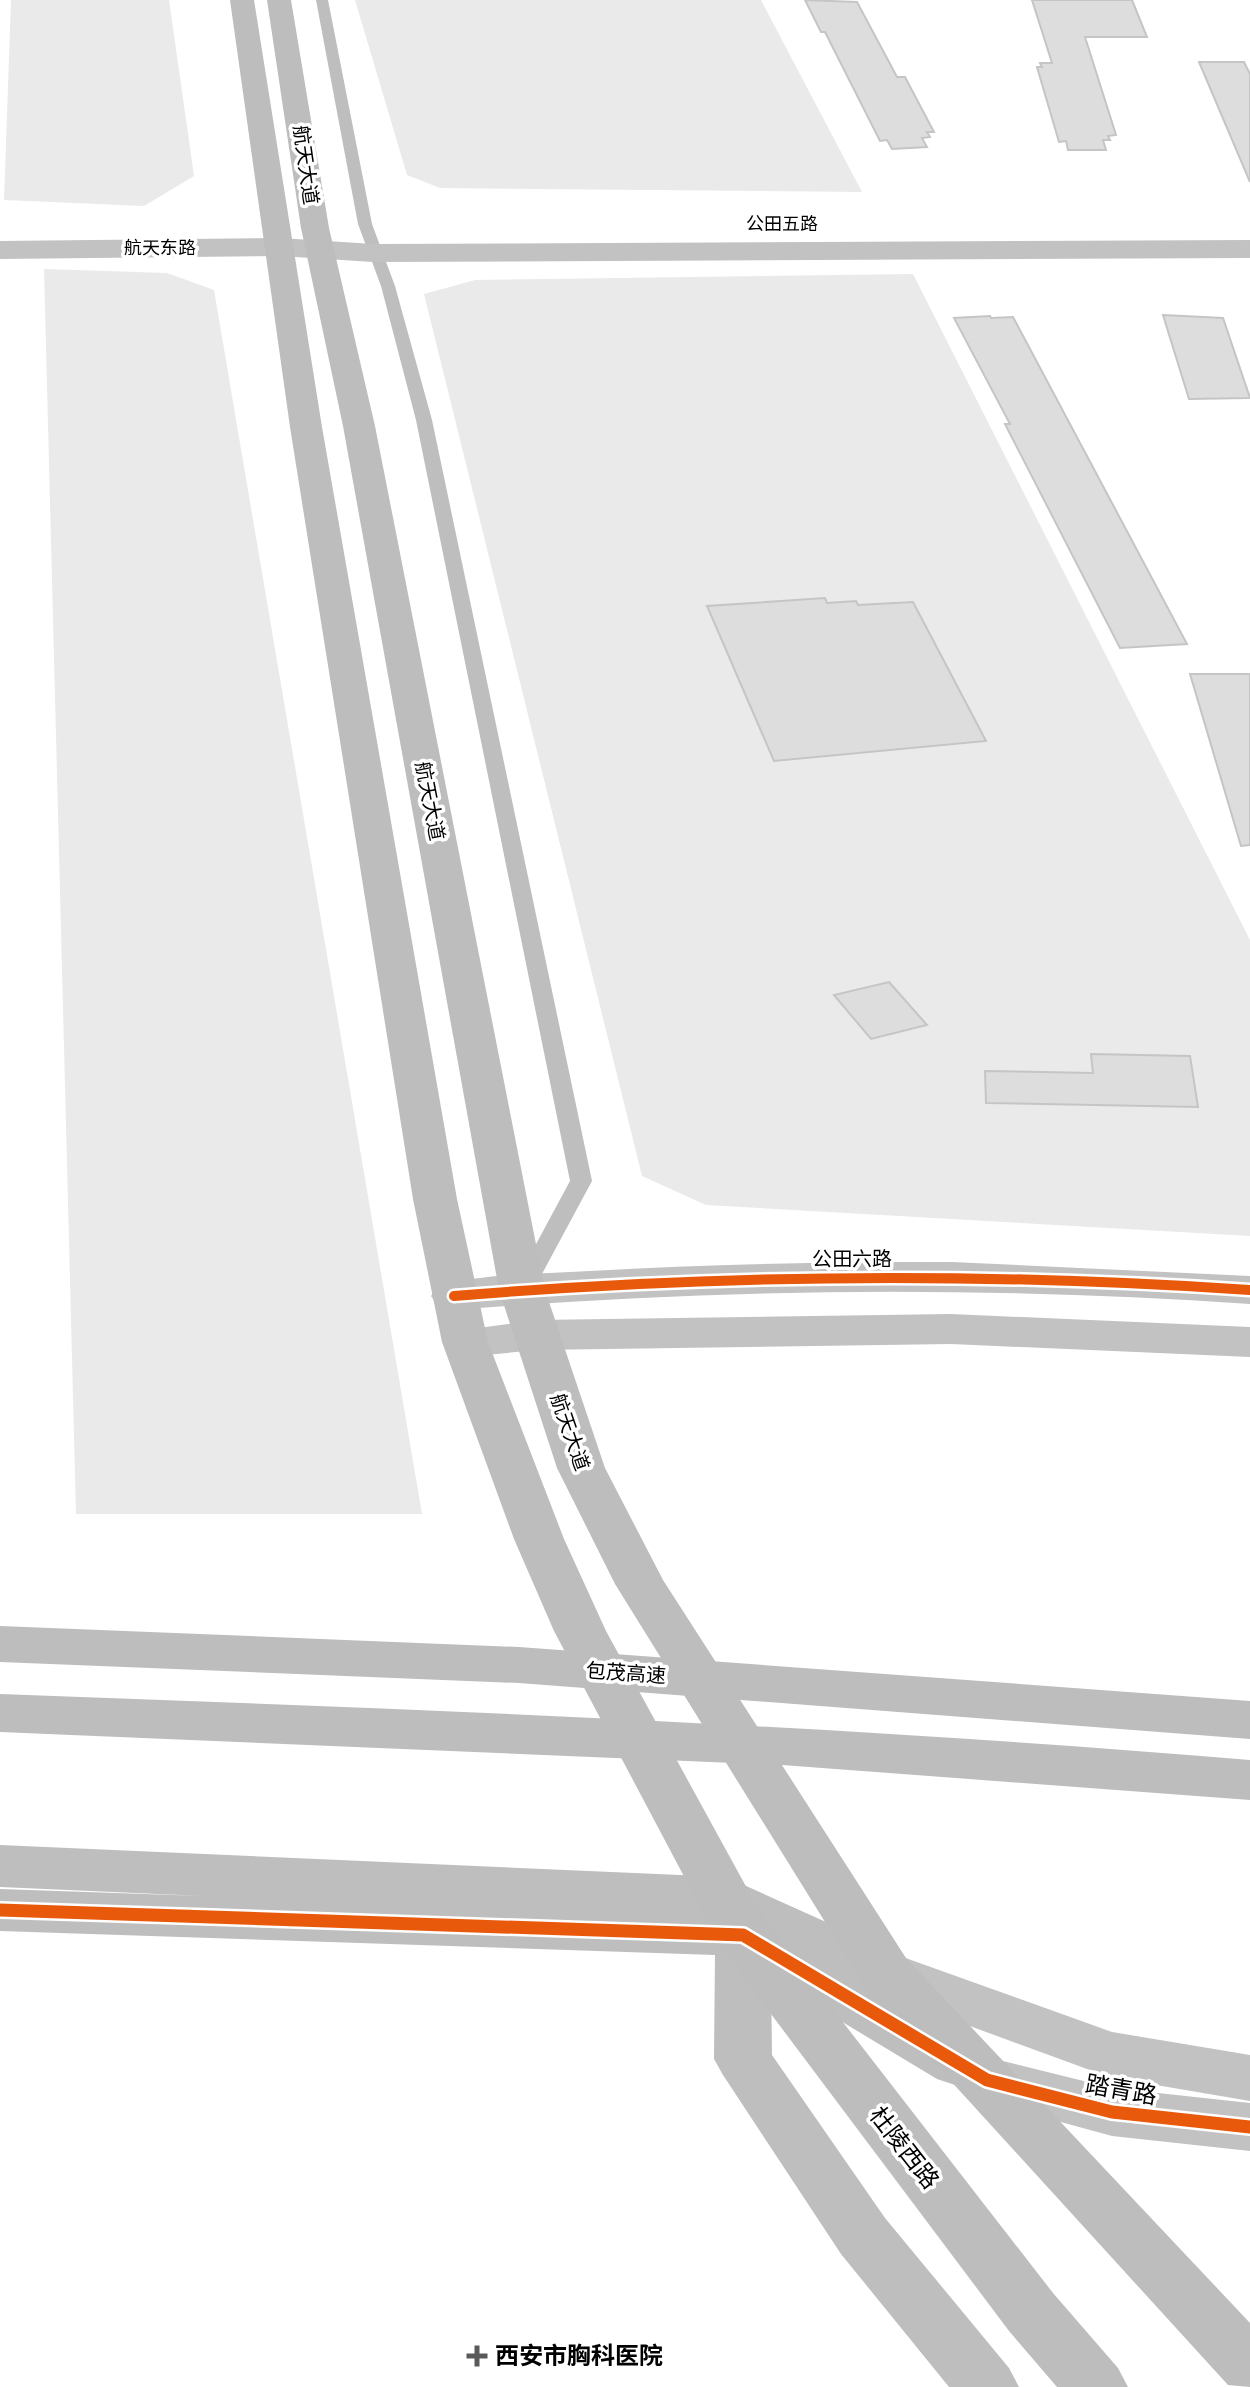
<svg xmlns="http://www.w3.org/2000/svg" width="1250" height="2387" font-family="'Golos Text','Noto Sans SC',sans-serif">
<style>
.green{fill:#eaeaea}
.building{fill:#ddd;stroke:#c5c5c5;stroke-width:2}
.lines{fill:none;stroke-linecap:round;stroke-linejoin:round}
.lane{fill:#bebebe;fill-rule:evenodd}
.street{fill:#bebebe;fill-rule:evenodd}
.secondary{fill:#c2c2c2;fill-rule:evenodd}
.primary{fill:#bdbdbd;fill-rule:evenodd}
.highway{fill:#bdbdbd;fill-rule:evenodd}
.cycleway-far1-casing{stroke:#fff;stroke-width:15}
.cycleway-casing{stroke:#fff;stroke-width:18}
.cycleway-far1{stroke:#e8590c;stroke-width:10}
.cycleway{stroke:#e8590c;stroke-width:13}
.poi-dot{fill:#595959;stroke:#fff;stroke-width:3}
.labels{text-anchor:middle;stroke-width:7;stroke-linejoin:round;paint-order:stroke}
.far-street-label{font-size:18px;fill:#000;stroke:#fff}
.street-label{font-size:20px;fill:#000;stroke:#fff}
.near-street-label{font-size:24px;fill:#000;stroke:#fff}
.near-poi-label{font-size:24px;font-weight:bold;fill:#000;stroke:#fff;text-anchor:start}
</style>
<rect width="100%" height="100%" fill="#fff"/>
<path class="green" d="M11,0H169L194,176L144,206L4,200Z
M355,0H761L862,192L440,188L407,175Z
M44,269L167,273L214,290L422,1514H76Z
M913,274L1250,940V1236L706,1205L642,1176L424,294L475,280Z"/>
<path class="building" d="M805,0L857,2L897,77H905L934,132H927L930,137L922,138L927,147L892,149L887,140L880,141L825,32H821Z
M1032,0H1132L1147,37H1085L1116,135L1108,136L1110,140H1103L1106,150H1068L1066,141L1059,142L1037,67H1042L1040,63H1052Z
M1199,62H1244L1250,74V182Z
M1163,315L1223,318L1250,398L1189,399Z
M990,316L991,318L1013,317L1187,644L1120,648L1005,424H1010L954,318Z
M825,598L827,603L856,601L858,605L913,602L986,741L774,761L707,606Z
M1190,674H1250V845L1241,846Z
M889,982L927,1025L871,1039L834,995Z
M1091,1054L1190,1056L1198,1107L986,1103L985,1071L1093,1073Z"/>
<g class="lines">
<path class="lane" d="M316,0H328L372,224L395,286L432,420L592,1181L536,1285L533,1290H517L514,1285L570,1181L416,420L381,286L358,224Z"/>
<path class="street" d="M0,1845L726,1877L906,1958L914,1973L906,1988L889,1994L979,2047L987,2063L979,2079L958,2086L937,2079L771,1979L772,2055L885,2218L1009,2368L1019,2387H949L841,2254L723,2075L714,2059L715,1955L0,1931V1889L203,1896L0,1887Z"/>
<path class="secondary" d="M280,238L373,244L1250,240V258L373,262L280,256L0,259V241Z
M952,1262L1250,1276V1304C984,1286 720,1288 454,1310L438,1306L431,1296L438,1286C486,1273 541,1274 590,1271C711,1264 831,1262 952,1262Z
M951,1314L1250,1327V1357L951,1344L537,1350L465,1357L449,1352L442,1342L449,1332L537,1320Z
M886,1951L1112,2032L1250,2055V2101L1109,2077L866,1988L858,1973L866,1958Z
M987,2057L1112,2088L1250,2103V2151L1112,2136L966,2096L958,2080L966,2064Z"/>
<path class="primary" d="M230,0H254L322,427L457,1199L488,1342L564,1539L606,1631L766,1923L1053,2293L1118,2368L1128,2387H1057L1009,2331L723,1950L554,1631L514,1539L442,1342L413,1199L290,427Z
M267,0H291L329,228L375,426L545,1290L605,1468L663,1580L906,1958L1250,2323V2387L1228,2385L866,1988L615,1584L557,1468L499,1290L343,426L301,228Z"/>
<path class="highway" d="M0,1626L519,1647L1250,1701V1739L519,1683L0,1662Z
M0,1694C417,1709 834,1725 1250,1760V1800L782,1765L0,1732Z"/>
<defs>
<path id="cycleway-far1" d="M454,1296C720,1274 984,1272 1250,1290"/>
<path id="cycleway" d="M0,1910L743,1935L987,2080L1112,2112L1250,2127"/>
</defs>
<use href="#cycleway-far1" class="cycleway-far1-casing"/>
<use href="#cycleway" class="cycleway-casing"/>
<use href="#cycleway-far1" class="cycleway-far1"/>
<use href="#cycleway" class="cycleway"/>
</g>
<path class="poi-dot" d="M473 2344h8v8h8v8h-8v8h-8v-8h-8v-8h8z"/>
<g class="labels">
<g class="far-street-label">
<text x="782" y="230">公田五路</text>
<text x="160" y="254">航天东路</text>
</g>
<g class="street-label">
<text transform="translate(306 165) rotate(82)" y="7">航天大道</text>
<text transform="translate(430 801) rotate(79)" y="7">航天大道</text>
<text x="852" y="1266">公田六路</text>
<text transform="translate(570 1432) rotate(71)" y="7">航天大道</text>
<text transform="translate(626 1673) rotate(4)" y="7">包茂高速</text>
</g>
<g class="near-street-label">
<text transform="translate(1121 2090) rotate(10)" y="8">踏青路</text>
<text transform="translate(904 2148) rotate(52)" y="8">杜陵西路</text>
</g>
<g class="near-poi-label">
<text x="495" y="2364">西安市胸科医院</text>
</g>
</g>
</svg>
